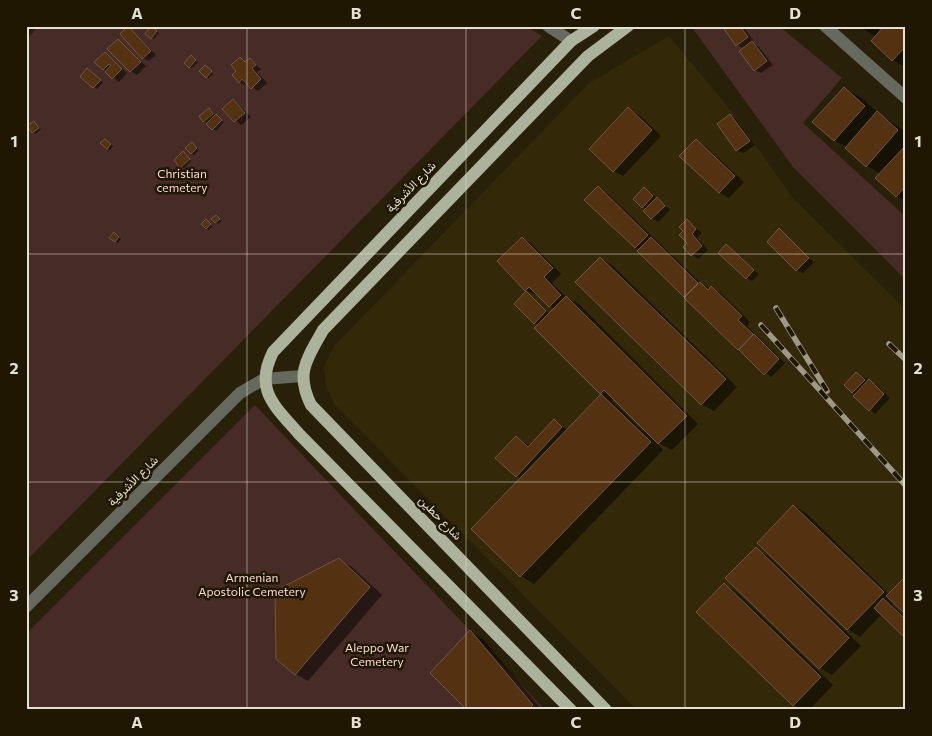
<svg xmlns="http://www.w3.org/2000/svg" width="932" height="736" font-family="Commissioner,Vazirmatn,sans-serif">
<style>
.built{fill:#332808}
.green{fill:#462b27}
.shadow{fill:#0007;fill-rule:evenodd}
.building{fill:#533111;stroke:#6c5644}
.lines{fill:none;stroke-linecap:round;stroke-linejoin:round}
.minor{stroke:#66695e;stroke-width:12}
.major{stroke:#acb39c;stroke-width:12}
.rail-casing{stroke:#9e9886;stroke-width:5.5}
.rail{stroke:#1f1702;stroke-width:4;stroke-dasharray:11;stroke-linecap:butt}
.grid{fill:none;stroke:#e5e0d1;stroke-width:1;stroke-opacity:0.55}
.labels{text-anchor:middle;stroke-width:5;stroke-linejoin:round;paint-order:stroke}
.park-label{font-size:12px;fill:#fcdad4;stroke:#1f1702}
.street-label{font-size:12px;fill:#e5e0d1;stroke:#1f1702}
.neatline{fill:none;stroke:#e5e0d1;stroke-width:2}
.grid-label{font-size:16px;text-anchor:middle;font-weight:bold;fill:#e5e0d1}
</style>
<rect width="100%" height="100%" fill="#282009"/>
<path class="built" d="M669,36L734,114L792,197L906,310V710H637L334,404L326,386L324,367L335,345L589,83Z"/>
<path class="green" d="M38,26H526L542,36L26,561V41Z
M691,26H779L842,78L803,123L906,217V280L793,167Z
M255,405C351,507 449,607 545,710H26V634Z"/>
<path class="shadow" d="M723,26H743L753,40L751,42L758,46L773,65L761,73L755,70L744,49L737,45Z
M859,26H906V71L903,69L905,67L893,60L872,41L876,37Z
M128,28L156,55L149,61L143,58Z
M154,29L159,33L154,39L151,38Z
M118,40L146,66L137,75L131,71Z
M105,53L127,73L119,82L104,69Z
M192,57L198,62L192,68L190,67Z
M240,58L247,62L250,60L261,69L257,72L267,83L258,91L248,83L245,85L239,82L238,71Z
M208,68L213,74L209,78L207,77Z
M90,71L103,82L97,89L82,77Z
M844,88L863,99L878,113L906,132V201L896,196L881,174L867,166L847,147L834,140Z
M234,100L251,117L241,125L224,109Z
M628,109L638,114L661,136L623,176L614,171Z
M209,110L224,122L216,131L200,117Z
M730,115L736,119L755,145L743,153L737,150Z
M34,122L41,129L36,134L33,132Z
M106,140L113,146L110,150L107,148Z
M696,140L705,146L744,182L729,198L719,192Z
M194,145L199,150L194,155L191,153Z
M186,154L191,161L184,168L181,167Z
M598,187L607,193L703,285L721,293L750,322L747,326L785,363L771,377L739,349L635,247Z
M647,190L670,210L658,222L652,218L647,209L643,207Z
M216,216L222,221L218,224L215,222Z
M687,221L702,233L697,238L708,250L698,259L684,247L689,243L685,231Z
M208,222L212,226L209,230L206,228Z
M779,230L814,262L803,273L797,270Z
M117,235L121,239L118,243L115,241Z
M523,238L532,244L561,274L552,283L566,297L579,304L698,424L672,450L655,441L663,450L534,584L521,576L472,529L521,479L516,476V437L530,446L554,421L568,430L603,394L535,323L526,293L550,314L554,309L537,294L536,295L526,290L499,261ZM614,398L646,430L644,432L612,401Z
M726,246L759,274L752,281L746,278Z
M600,258L612,265L737,387L714,411L701,404Z
M856,373L875,384L890,398L875,414L845,385Z
M794,506L806,513L889,594L894,602L892,604L906,618V637L882,614L860,637L848,629L759,543Z
M756,549L768,556L861,646L832,675L820,668Z
M339,560L352,567L382,595L308,681L296,674Z
M724,584L737,592L833,685L809,710H802L794,705Z
M470,632L483,639L542,710H469Z"/>
<path class="building" d="M128,26L151,51L142,59L120,34Z
M151,26L157,31L151,39L145,34Z
M722,26H740L748,37L736,46Z
M884,26H906V46L892,61L871,41Z
M118,39L141,62L130,72L107,49Z
M752,41L767,61L754,71L739,51Z
M105,52L122,69L112,79L105,72L111,65L109,64L103,70L94,62Z
M191,55L196,60L189,68L184,63Z
M240,57L245,62L250,58L256,65L252,68L261,79L251,89L242,79L239,83L232,75L236,71L231,65Z
M205,65L212,71L206,78L199,71Z
M87,68L101,80L93,88L80,77Z
M844,87L865,106L834,141L812,122Z
M233,99L245,113L234,122L222,109Z
M628,107L652,130L613,172L589,149Z
M209,108L213,114L203,122L199,116Z
M877,111L898,130L866,167L845,148Z
M216,114L222,120L212,130L206,124Z
M730,114L750,141L736,151L717,124Z
M34,121L39,128L32,133L27,126Z
M105,139L111,144L107,149L100,143Z
M696,139L735,176L719,193L679,156Z
M192,142L197,148L191,154L185,148Z
M906,145V186L896,197L875,178Z
M183,151L190,159L180,168L174,160Z
M598,186L648,235L635,248L584,200Z
M644,187L653,196L642,208L633,199Z
M657,197L665,206L651,219L643,211Z
M216,215L220,219L215,223L211,219Z
M206,219L211,224L206,229L201,224Z
M687,219L696,229L692,234L702,246L691,256L683,247L687,243L679,235L683,231L679,227Z
M779,228L809,258L796,271L767,242Z
M114,232L119,237L115,242L109,238Z
M522,237L553,268L544,277L561,295L549,307L529,287L525,291L497,261Z
M651,237L698,283L684,297L637,251Z
M726,244L754,270L746,279L718,253Z
M600,257L726,379L701,405L575,282Z
M700,282L708,290L711,286L742,316L738,320L753,334L738,350L684,298Z
M526,291L546,311L534,324L514,304Z
M566,296L687,416L658,444L604,390L600,394L534,328Z
M754,334L779,359L764,375L739,350Z
M856,372L865,380L852,393L844,385Z
M869,379L884,394L869,411L853,396Z
M601,394L651,442L520,577L471,529Z
M554,419L562,427L516,477L495,458L516,436L528,447Z
M793,505L884,592L847,630L757,543Z
M756,547L849,638L819,669L725,578Z
M339,558L370,587L295,675L276,659L275,591Z
M906,576V615L886,596Z
M724,583L821,677L793,706L696,612Z
M883,598L906,620V639L874,608Z
M470,630L533,705L528,710H467L430,673Z"/>
<g class="lines">
<path class="minor" d="M548,26L571,41
M825,26L906,98
M26,607L240,393L264,379L302,376"/>
<path class="major" d="M571,710L299,434C274,405 254,390 273,352L571,41L594,26
M606,710L311,405C295,373 307,359 323,330L588,56L628,26"/>
<defs>
<path id="rail" d="M776,308L827,391
M761,325L906,486
M889,344L906,360"/>
</defs>
<use href="#rail" class="rail-casing"/>
<use href="#rail" class="rail"/>
</g>
<path class="grid" d="M247,26V710M466,26V710M685,26V710M26,254H906M26,482H906"/>
<g class="labels">
<g class="park-label">
<text x="182" y="178">Christian<tspan x="182" dy="14">cemetery</tspan></text>
<text x="252" y="582">Armenian<tspan x="252" dy="14">Apostolic Cemetery</tspan></text>
<text x="377" y="652">Aleppo War<tspan x="377" dy="14">Cemetery</tspan></text>
</g>
<g class="street-label">
<text transform="translate(411 187) rotate(-46)" y="4">شارع الأشرفية</text>
<text transform="translate(133 481) rotate(-45)" y="4">شارع الأشرفية</text>
<text transform="translate(440 518) rotate(46)" y="4">شارع حطين</text>
</g>
</g>
<rect width="932" height="736" fill="none" stroke="#1f1702" stroke-width="55"/>
<rect x="28" y="28" width="876" height="680" class="neatline"/>
<g class="grid-label">
<text x="137" y="19">A</text>
<text x="356" y="19">B</text>
<text x="576" y="19">C</text>
<text x="795" y="19">D</text>
<text x="14" y="147">1</text>
<text x="918" y="147">1</text>
<text x="14" y="374">2</text>
<text x="918" y="374">2</text>
<text x="14" y="601">3</text>
<text x="918" y="601">3</text>
<text x="137" y="728">A</text>
<text x="356" y="728">B</text>
<text x="576" y="728">C</text>
<text x="795" y="728">D</text>
</g>
</svg>
